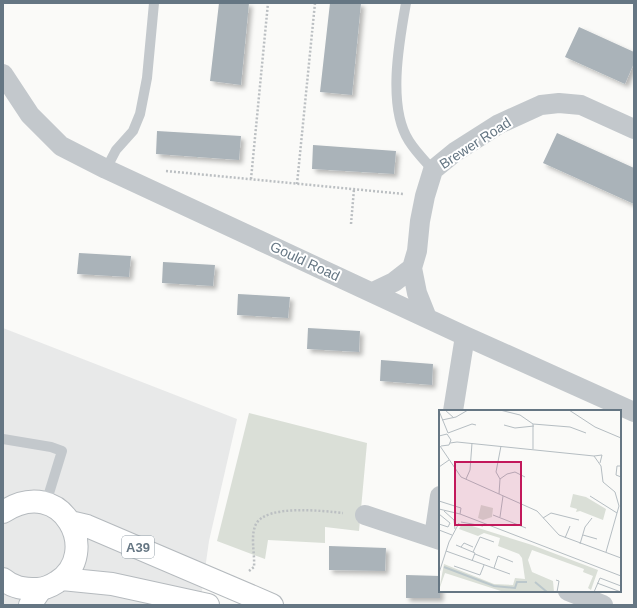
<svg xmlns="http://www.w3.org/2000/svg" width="637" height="608" font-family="Helvetica,sans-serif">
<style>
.built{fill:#e8e9e9}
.green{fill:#dadfd7}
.building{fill:#aab3b9;filter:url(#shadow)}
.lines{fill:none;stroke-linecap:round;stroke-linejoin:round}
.secondary-casing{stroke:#b3babf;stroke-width:24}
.primary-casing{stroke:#b5babe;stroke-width:24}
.path{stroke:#bbbfc2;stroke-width:2.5;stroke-dasharray:2 2;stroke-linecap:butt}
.service{stroke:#c3c8cc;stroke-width:10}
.minor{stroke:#c3c8cc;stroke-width:20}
.secondary{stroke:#fff;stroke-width:22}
.primary{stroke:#fff;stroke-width:22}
.labels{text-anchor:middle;stroke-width:4;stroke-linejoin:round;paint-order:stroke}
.shield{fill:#fff;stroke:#939fa8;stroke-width:1}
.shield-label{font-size:13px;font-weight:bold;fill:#657683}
.street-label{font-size:14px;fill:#657683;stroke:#fff}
.inset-river{fill:none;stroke:#bbc7cb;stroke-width:2}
.inset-road{fill:none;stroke:#b5bdc2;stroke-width:1}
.view{fill:#c2185b;fill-opacity:0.15;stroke:#c2185b;stroke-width:2}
.inset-edge{fill:none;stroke:#657683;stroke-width:2}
</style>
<defs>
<filter id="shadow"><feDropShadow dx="3.5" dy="3.5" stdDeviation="2" flood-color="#0004"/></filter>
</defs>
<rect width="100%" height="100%" fill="#fafaf8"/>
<path class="built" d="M3,328L237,419L209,541L200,605H3Z"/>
<path class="green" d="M249,413L367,443L359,531L325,527V543L268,540L265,559L217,541Z"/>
<path class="building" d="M219,3H249L241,85L210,81Z
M330,3H361L352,95L320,92Z
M579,27L634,52V63L625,84L565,57Z
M157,131L241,136L239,160L156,154Z
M557,133L634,168V204L543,163Z
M313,145L396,151L394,174L312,169Z
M79,253L131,256L129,277L77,274Z
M163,262L215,265L213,286L162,283Z
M238,294L290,297L288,318L237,315Z
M308,328L360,331L359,352L307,349Z
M381,360L433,364L432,385L380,381Z
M329,546L386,548L385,571L329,570Z
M406,575L440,576V598H406Z"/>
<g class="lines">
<defs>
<path id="secondary" d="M30,605L41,589"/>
<path id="primary" d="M3,512C63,473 102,554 57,582C51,586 44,589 37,589C24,589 13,588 3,579
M70,522L87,526L272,605
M62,579L112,584L208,605"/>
</defs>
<use href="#secondary" class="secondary-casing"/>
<use href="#primary" class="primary-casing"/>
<path class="path" d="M166,171L404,194
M251,179L268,3
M297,184L315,3
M351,224L354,189
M249,571L254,567C255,554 250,536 256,524C267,504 324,511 343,513"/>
<path class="service" d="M406,3C399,42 387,107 409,141C416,152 425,161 433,170
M106,169L116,150L133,131L140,114L147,78L154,3
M3,439L51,447L62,451L46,503"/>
<path class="minor" d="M3,74L30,115L61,146L106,169L465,336L634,412
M373,292L394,282L412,268
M427,318L417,293L412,268L417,251L420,221L425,196L433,170L455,152L499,124L541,105L559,103L581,105L634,129
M453,411L465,336
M365,515L440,540
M434,537L440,496
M568,591L603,605"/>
<use href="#secondary" class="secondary"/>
<use href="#primary" class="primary"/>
</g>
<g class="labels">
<rect class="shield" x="122" y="536" width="32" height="22" rx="3"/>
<g class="shield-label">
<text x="138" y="552">A39</text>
</g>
<g class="street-label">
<text transform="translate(475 143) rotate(-33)" y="5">Brewer Road</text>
<text transform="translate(305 261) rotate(25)" y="5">Gould Road</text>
</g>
</g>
<g transform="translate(439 410)">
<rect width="182" height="182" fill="#fafaf8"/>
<path d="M134,84L147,87L167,99L164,110L141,101L137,102L138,99L131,97ZM42,95L54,98L53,107L44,110L39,108ZM22,115H30L93,135L159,160L152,180L149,178L154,166L144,162L145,159L93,140L89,150L93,162L114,171L115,182H65L6,163L0,180L5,154L55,174L74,175L76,168L86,169L83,148L80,144L59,136L61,128L45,123L39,126L20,119Z" fill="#dadfd7"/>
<path class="inset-river" d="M5,157L55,176L76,178L78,172H88M96,172L108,182"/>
<path class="inset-road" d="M6,0L15,8M61,0L81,5L94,14V39M130,0L156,17L182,28M0,1L9,23M3,10L17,7L29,0M94,14L131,17L147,23M65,15L76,18L95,16M9,23L33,14L37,15M0,26L8,24L12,30L10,35L2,36M11,33L18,32L155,46M1,36L22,67L98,101L120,125L182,148M155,46L162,56L164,72L176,82M155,46L163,45L161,53M182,56H178L177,65L182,67M0,57L10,50M27,69L31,60L33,33M61,69L57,62L62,36M176,82L180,96M60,84L61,69L68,64L76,62L86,67M151,86L178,103M0,91L22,98L21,104M0,99L21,104L182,166M5,101L15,110L16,119M54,105L87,118M61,107L64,86M104,108L112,103L140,110M22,112L44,116M0,114L9,117L11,113L0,104M0,120L13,125M144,125L158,129M126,128L131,116M141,134L146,117L153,108M17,135L36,143L33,151M22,137L25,133L34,137M7,141L71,164M34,142L41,127L55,132M167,142L180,96M36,144L51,150M15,156L41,165L45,155M55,158L59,146L74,152M0,163L10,132L20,113M117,170L120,171L118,182M158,173L182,182M155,182L161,168L182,176"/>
<path class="view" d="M16,52H82V115H16Z"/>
<rect width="182" height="182" class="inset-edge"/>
</g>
<rect width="637" height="608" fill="none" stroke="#657683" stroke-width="8"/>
</svg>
